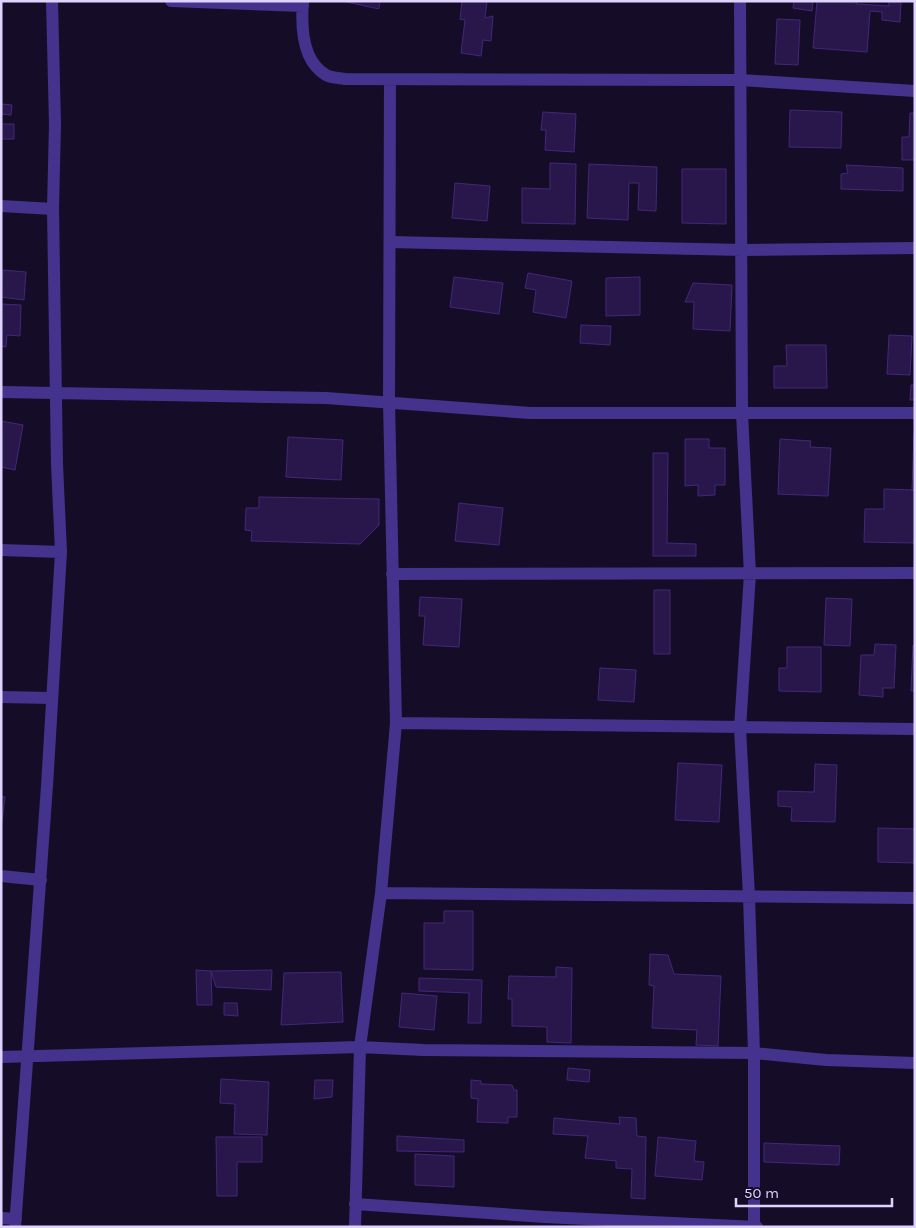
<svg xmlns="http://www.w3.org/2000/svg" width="916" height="1228" font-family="Karla,sans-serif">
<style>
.building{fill:#29174b;stroke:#422779}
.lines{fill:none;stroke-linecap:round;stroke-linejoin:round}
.minor{stroke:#43338c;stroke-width:12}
</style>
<rect width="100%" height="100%" fill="#150d28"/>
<path class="building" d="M342,1H380L379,9Z
M462,1H487L485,18L493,16L491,41L483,40L481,56L461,53L465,20L460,19Z
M794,1H813L812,11L793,8Z
M817,1H857L856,4L889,6V1H901L900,22L882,20V12L870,11L867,52L813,48Z
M777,19L800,20L798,65L775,64Z
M1,104L12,105L11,115L1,114Z
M790,110L842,112L841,148L789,147Z
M543,112L576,114L574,152L545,150L546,130H541Z
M910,113H915V160H902V137H909Z
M1,124H14V139H1Z
M550,163L576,164L575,224L522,223V188L550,189Z
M589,164L657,167L656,211L638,210L639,183H629L628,220L587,218Z
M846,165L903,168V191L841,189V174L848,173Z
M682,169H726V224L682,223Z
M455,183L490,186L487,221L452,218Z
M3,270L26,272L24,300L1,297Z
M528,273L572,281L566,318L533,312L536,290L525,288Z
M454,277L503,283L499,314L450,307Z
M640,277V315L606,316V278Z
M693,283L732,285L730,331L693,329L694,302H685Z
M1,304L21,305L20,336L7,335L6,347L1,346Z
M581,325L611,326L610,345L580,343Z
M889,335L912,336L910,375L887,374Z
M786,345H826L827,388H774V366H787Z
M911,385H915V400H910Z
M1,421L23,425L15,470L1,467Z
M914,434H915V490H912Z
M288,437L343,440L341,480L286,477Z
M685,439H709V448H725V485H715V495L698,496V485L685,486Z
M780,439L811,441L810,447L831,448L828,496L778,494Z
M653,453H668L667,543L696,544V556H653Z
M884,489L915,490V543L864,542L865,509H884Z
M259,497L379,499V525L360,544L251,541L252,531L245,530L246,508H259Z
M459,503L503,508L499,545L455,541Z
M654,590H670V654H654Z
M420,597L462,599L459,647L423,645L425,616H419Z
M826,598L852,599L850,646L824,645Z
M875,644L896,645L894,688H883V697L859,695L861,655H874Z
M913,645H915V691H911Z
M787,647H821V692L779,691V668H787Z
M600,668L636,670L634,702L598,700Z
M678,763L722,765L719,822L675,820Z
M815,764L837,765L835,822L791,821L792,807L778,806V791L814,792Z
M1,796L5,797L2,822H1Z
M878,828L915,829V863L878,862Z
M444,911H473V970L424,969V923H444Z
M650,954L668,955L674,974L721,976L718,1046L696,1045L697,1030L652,1028L654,986L649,985Z
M556,967L572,968L571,1043L547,1042V1027L512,1026V999H508L509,976L556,977Z
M196,970L211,971L212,1005H197Z
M272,970L271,990L216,987L211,971Z
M341,972L343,1022L281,1025L284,973Z
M419,978L482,980L481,1023H468L469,993L419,991Z
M402,993L437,996L434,1030L399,1027Z
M224,1003H237L238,1016L224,1015Z
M568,1068L590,1070L589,1082L567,1080Z
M221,1079L269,1082L267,1135L234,1134L235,1104L220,1103Z
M315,1080H333L332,1097L314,1099Z
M471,1080L481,1081V1084L512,1085L514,1090H517V1117H508V1123L477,1122L478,1099L471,1098Z
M619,1117L636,1118L637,1136L646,1137L645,1199L631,1198L632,1169L616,1168V1161L585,1158L588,1136L553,1134L554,1118L620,1124Z
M397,1136L464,1140V1152L397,1151Z
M216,1137H262V1162H237V1196H217Z
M658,1137L696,1141L694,1161L704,1162L702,1180L655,1176Z
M764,1143L840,1146L839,1165L764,1162Z
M415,1154L454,1156V1187L415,1185Z"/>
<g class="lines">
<path class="minor" d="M171,1L303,6
M303,1C301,25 302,61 326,75C331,78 340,78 345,79L740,80L915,91
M740,1L742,413L750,574L740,728L749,896L754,1053V1227
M1,206L53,209
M390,242L743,250L915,248
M1,392L326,398L530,413H915
M1,550L61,552
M392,574L915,573
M1,697L52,698
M396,723L915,729
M1,876L41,880
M381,893L915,898
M1,1057L360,1047L423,1050L754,1053L826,1060L915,1063
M355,1204L545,1217L757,1227
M1,1218L16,1219
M15,1227L47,786L61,552L57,464L53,209L55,124L52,1
M355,1227L360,1047L381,893L396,723L389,402L390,80"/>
</g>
<rect width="916" height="1228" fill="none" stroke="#dfd4ff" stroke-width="5"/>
<path d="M736 1198v8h156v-8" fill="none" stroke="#dfd4ff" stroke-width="2.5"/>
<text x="744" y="1198" font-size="15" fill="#dfd4ff" stroke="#150d28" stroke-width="4" paint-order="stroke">50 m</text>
</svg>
